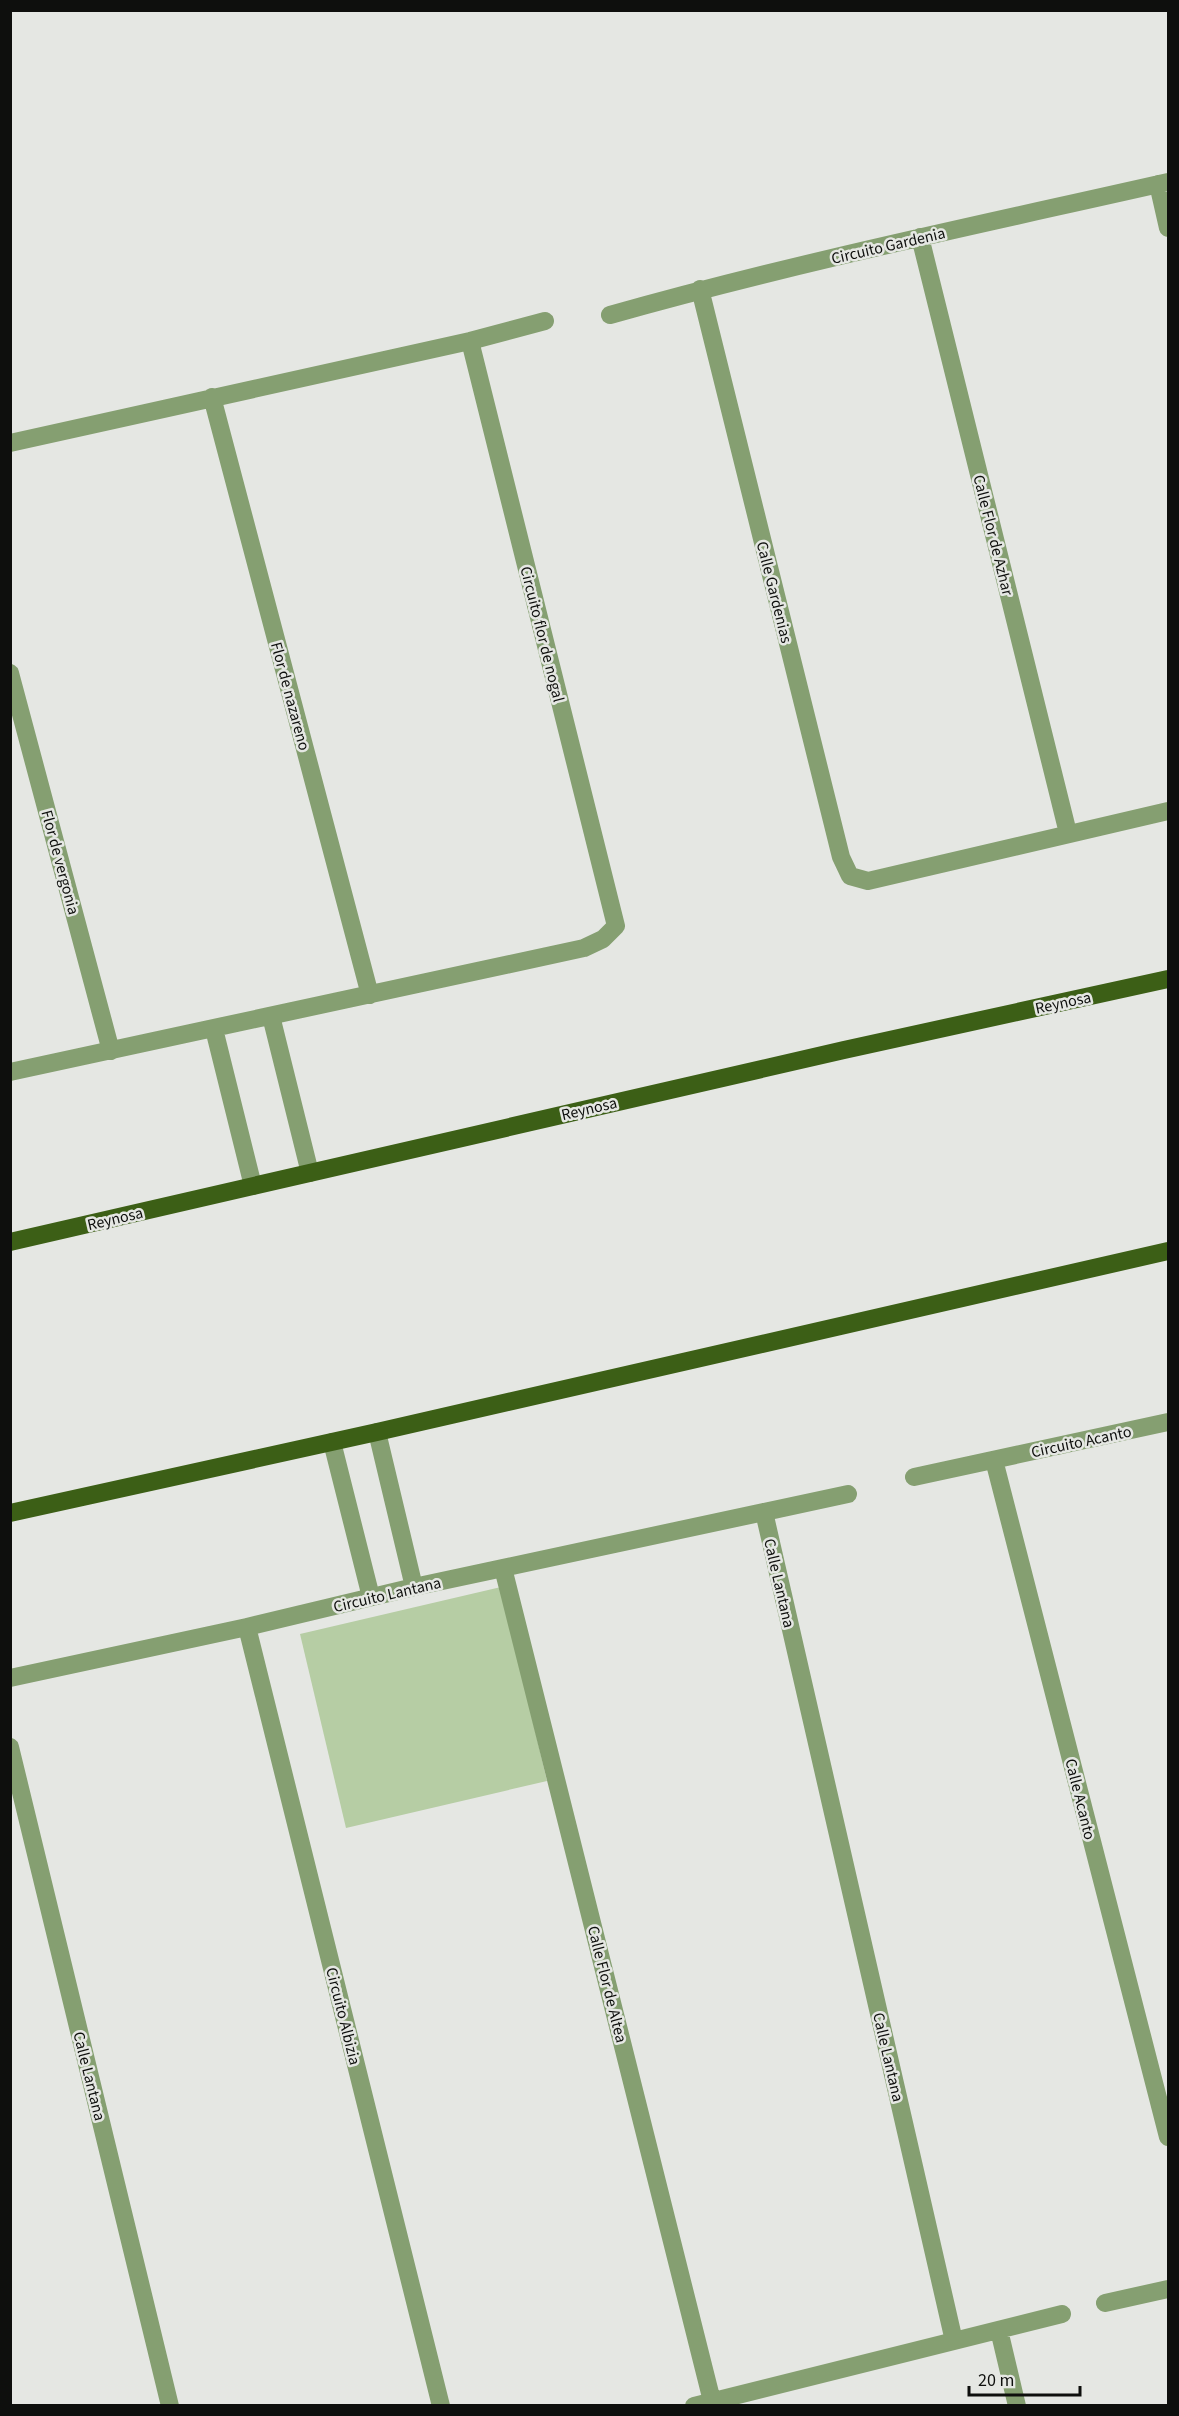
<svg xmlns="http://www.w3.org/2000/svg" width="1179" height="2416" font-family="'Source Sans 3',sans-serif">
<style>
.green{fill:#b6cda4}
.lines{fill:none;stroke-linecap:round;stroke-linejoin:round}
.minor{stroke:#859f71;stroke-width:18}
.major{stroke:#3c5f16;stroke-width:18}
.labels{text-anchor:middle;stroke-width:5;stroke-linejoin:round;paint-order:stroke}
.street-label{font-size:16px;fill:#0e0f0d;stroke:#e5e7e3}
</style>
<rect width="100%" height="100%" fill="#e5e7e3"/>
<path class="green" d="M501,1587L547,1781L346,1828L300,1634Z"/>
<g class="lines">
<path class="minor" d="M1158,184L1168,228
M920,237L1068,833
M700,289L841,857L850,876L868,881L1168,811
M610,315C794,263 982,224 1168,182
M212,397L370,995
M10,443L470,341L545,321
M10,673L111,1051
M271,1016L310,1173
M214,1029L253,1186
M10,1072L584,948L603,939L616,926L470,341
M377,1432L414,1587
M332,1442L371,1597
M994,1460L1168,2137
M914,1477L1168,1422
M764,1512L954,2341
M503,1568L712,2401
M247,1627L441,2406
M10,1678L247,1627L414,1587L848,1494
M10,1747L170,2406
M1105,2303L1168,2289
M999,2330L1017,2406
M694,2406L1062,2314"/>
<path class="major" d="M10,1242L844,1050L1168,979
M10,1513L377,1432L1168,1251"/>
</g>
<g class="labels">
<g class="street-label">
<text transform="translate(888 245) rotate(-13)" y="6">Circuito Gardenia</text>
<text transform="translate(994 535) rotate(76)" y="6">Calle Flor de Azhar</text>
<text transform="translate(775 592) rotate(76)" y="6">Calle Gardenias</text>
<text transform="translate(543 634) rotate(76)" y="6">Circuito flor de nogal</text>
<text transform="translate(291 696) rotate(75)" y="6">Flor de nazareno</text>
<text transform="translate(61 862) rotate(75)" y="6">Flor de vergonia</text>
<text transform="translate(1063 1002) rotate(-12)" y="6">Reynosa</text>
<text transform="translate(589 1108) rotate(-13)" y="6">Reynosa</text>
<text transform="translate(115 1218) rotate(-13)" y="6">Reynosa</text>
<text transform="translate(1081 1441) rotate(-12)" y="6">Circuito Acanto</text>
<text transform="translate(780 1583) rotate(77)" y="6">Calle Lantana</text>
<text transform="translate(387 1594) rotate(-13)" y="6">Circuito Lantana</text>
<text transform="translate(1081 1799) rotate(76)" y="6">Calle Acanto</text>
<text transform="translate(608 1984) rotate(76)" y="6">Calle Flor de Altea</text>
<text transform="translate(344 2016) rotate(76)" y="6">Circuito Albizia</text>
<text transform="translate(889 2057) rotate(77)" y="6">Calle Lantana</text>
<text transform="translate(90 2076) rotate(76)" y="6">Calle Lantana</text>
</g>
</g>
<rect width="1179" height="2416" fill="none" stroke="#0e0f0d" stroke-width="24"/>
<path d="M969 2386v9h111v-9" fill="none" stroke="#0e0f0d" stroke-width="3"/>
<text x="978" y="2386" font-size="18" fill="#0e0f0d" stroke="#e5e7e3" stroke-width="4.5" paint-order="stroke">20 m</text>
</svg>
